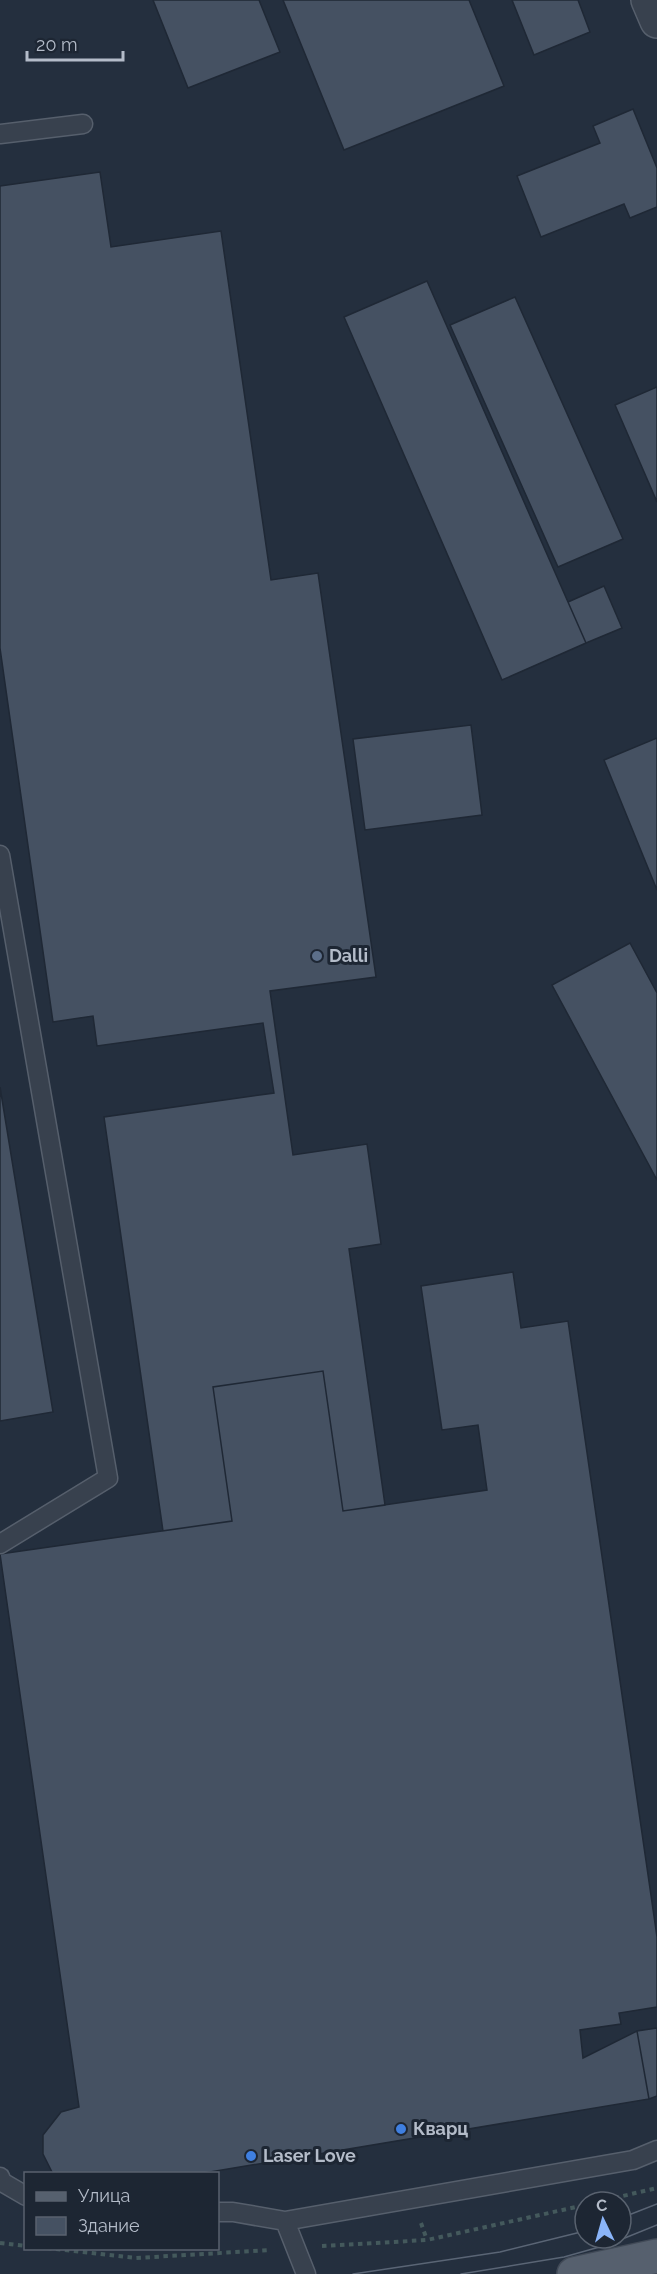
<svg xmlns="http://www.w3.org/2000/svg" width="657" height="2274" font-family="Raleway,sans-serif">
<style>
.building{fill:#455162;stroke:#1f2835;stroke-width:1.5}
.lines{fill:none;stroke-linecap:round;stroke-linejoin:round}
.service-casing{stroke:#565f6c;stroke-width:21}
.tertiary-casing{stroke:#565f6c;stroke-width:36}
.primary-casing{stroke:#414a57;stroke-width:36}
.path{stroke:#44595c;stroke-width:4;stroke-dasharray:4.5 4.5;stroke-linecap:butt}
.service{stroke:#38414e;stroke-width:18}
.tertiary{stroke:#38414e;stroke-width:33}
.primary{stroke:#56606e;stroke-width:33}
.tram{stroke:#5a6575;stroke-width:1.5}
.service-dot{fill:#5c6f8a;stroke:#1d2633;stroke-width:2}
.shop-dot{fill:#3f7fe0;stroke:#1d2633;stroke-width:2}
.labels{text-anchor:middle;stroke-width:6;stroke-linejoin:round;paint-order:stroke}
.poi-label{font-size:18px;font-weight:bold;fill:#b4bcc9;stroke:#1d2633;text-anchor:start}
</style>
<rect width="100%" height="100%" fill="#242f3e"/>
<path class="building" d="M153,0H259L280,52L188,88Z
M283,0H469L504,86L344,150Z
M512,0H578L590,32L534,55Z
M633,109L657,168V207L630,218L624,204L541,237L517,176L600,143L593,126Z
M100,172L111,247L221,231L271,580L318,573L376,977L270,991L293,1155L367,1144L381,1244L349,1249L385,1505L343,1511L323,1371L213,1387L232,1521L163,1531L104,1117L274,1093L263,1023L97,1046L93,1016L53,1022L0,648V186Z
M427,281L586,643L502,680L344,317Z
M515,297L623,539L558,567L450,325Z
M657,387V502L615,405Z
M604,586L622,628L586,643L568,602Z
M471,725L482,815L365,830L353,739Z
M657,738V890L604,760Z
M630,943L657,993V1180L552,985Z
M0,1087L53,1412L0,1421Z
M513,1272L521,1328L568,1321L657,1937V2007L619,2013L621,2024L580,2030L583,2058L637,2031L649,2099L198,2174H53L43,2154V2135L61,2112L79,2107L0,1554L232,1521L213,1387L323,1371L343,1511L487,1490L478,1425L442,1430L421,1286Z
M657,2028V2096L649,2099L637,2031Z"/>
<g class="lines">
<defs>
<path id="service" d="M0,134L83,124
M0,855L108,1478L0,1544
M0,2177L2,2182L26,2196
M218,2212H233L285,2221L633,2160L657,2150
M285,2221L306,2274"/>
<path id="tertiary" d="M648,0L657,21"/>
<path id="primary" d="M574,2274L657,2256"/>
</defs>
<use href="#service" class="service-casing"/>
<use href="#tertiary" class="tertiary-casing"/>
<use href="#primary" class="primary-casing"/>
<path class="path" d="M597,2202L657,2188
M421,2223L427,2240
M0,2243L26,2246
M322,2246L427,2240L585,2205
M47,2248L136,2258L270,2250"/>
<use href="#service" class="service"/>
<use href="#tertiary" class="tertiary"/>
<use href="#primary" class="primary"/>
<path class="tram" d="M621,2218L657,2204
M353,2274L500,2252L585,2231
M461,2274L564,2257L610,2244L657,2225"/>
</g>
<circle class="service-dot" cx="317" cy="956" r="6"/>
<g class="shop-dot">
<circle cx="401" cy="2129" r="6"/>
<circle cx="251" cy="2156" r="6"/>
</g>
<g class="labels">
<g class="poi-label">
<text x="329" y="962">Dalli</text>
<text x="413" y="2135">Кварц</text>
<text x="263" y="2162">Laser Love</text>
</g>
</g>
<rect x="24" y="2172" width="195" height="78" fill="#1d2633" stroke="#59626f" stroke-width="1.5"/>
<rect x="36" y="2192" width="30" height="9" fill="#56606e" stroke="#59626f" stroke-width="1.5"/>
<text x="78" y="2202" font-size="18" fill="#b4bcc9">Улица</text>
<rect x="36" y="2217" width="30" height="18" fill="#455162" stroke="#59626f" stroke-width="1.5"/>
<text x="78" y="2232" font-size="18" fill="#b4bcc9">Здание</text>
<g transform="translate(603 2220) rotate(355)"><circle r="28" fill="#1d2633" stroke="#59626f" stroke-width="1.5"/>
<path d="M0-4.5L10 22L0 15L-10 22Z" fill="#8ab4f8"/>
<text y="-9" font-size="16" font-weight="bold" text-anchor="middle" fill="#b4bcc9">С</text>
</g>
<path d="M27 51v9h96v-9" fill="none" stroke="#b4bcc9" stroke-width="3"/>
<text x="36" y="51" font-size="18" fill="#b4bcc9" stroke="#1d2633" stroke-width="4.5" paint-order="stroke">20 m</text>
</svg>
